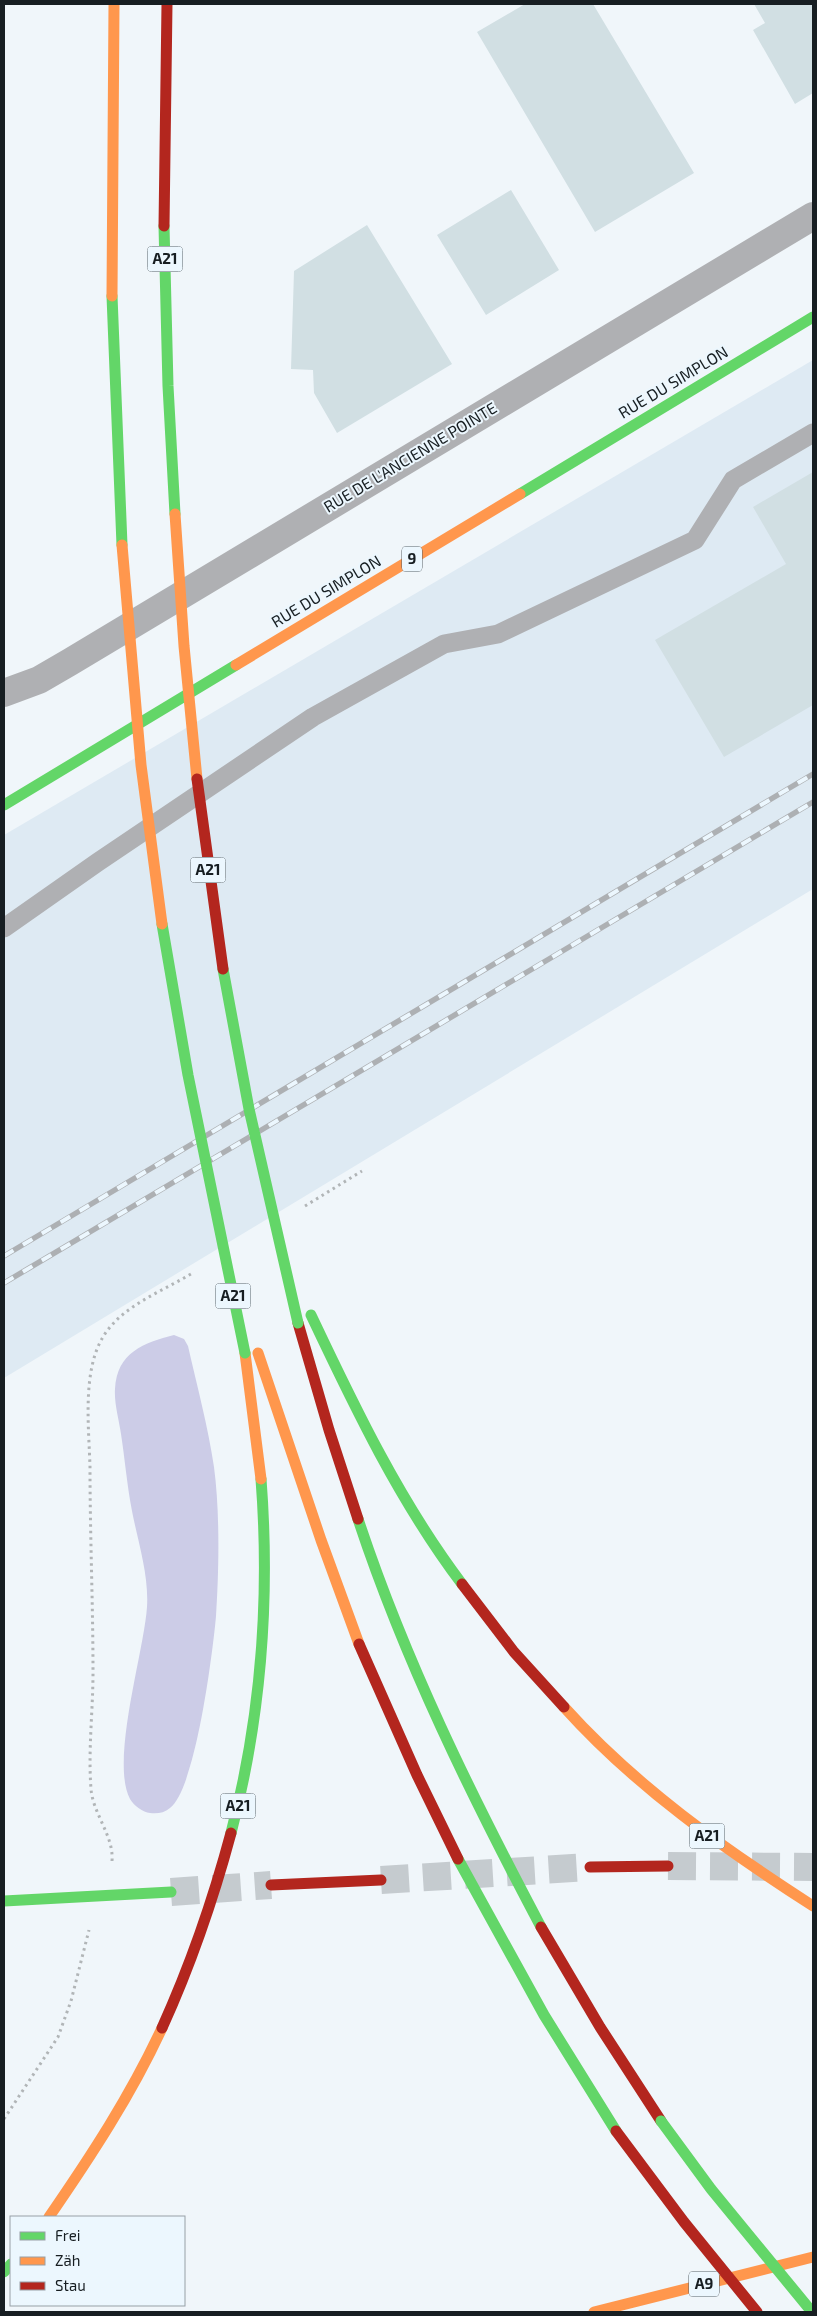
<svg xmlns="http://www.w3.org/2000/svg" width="817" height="2316" font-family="'Exo 2',sans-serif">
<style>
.built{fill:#deeaf3}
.forest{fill:#cccce7}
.building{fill:#d1dfe3}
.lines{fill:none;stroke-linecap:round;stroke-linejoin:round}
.secondary-tunnel{stroke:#c5cbcf;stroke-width:28;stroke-dasharray:28 14;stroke-linecap:butt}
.path{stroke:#b1b5b7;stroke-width:3;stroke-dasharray:2.5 4;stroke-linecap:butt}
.lane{stroke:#afb0b3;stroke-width:19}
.street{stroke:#afb0b3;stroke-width:28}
.fast{stroke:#63d668;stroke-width:11}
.slow{stroke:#ff974d;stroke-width:11}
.jam{stroke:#b3261e;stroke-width:11}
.rail-casing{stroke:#adb0b3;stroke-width:5.5}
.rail{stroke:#ecf7fe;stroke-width:4;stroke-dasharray:11;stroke-linecap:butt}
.fast-bridge{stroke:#63d668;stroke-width:11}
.slow-bridge{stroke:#ff974d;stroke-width:11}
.jam-bridge{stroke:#b3261e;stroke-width:11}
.labels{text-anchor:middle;stroke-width:4;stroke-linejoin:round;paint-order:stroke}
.shield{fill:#ecf7fe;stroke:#575f64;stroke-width:1}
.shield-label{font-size:15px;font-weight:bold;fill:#171e22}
.street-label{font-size:16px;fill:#171e22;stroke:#ecf7fe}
</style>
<rect width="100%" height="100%" fill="#f0f6fa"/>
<path class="built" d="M813,360V889L4,1378V835Z"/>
<path class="forest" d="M174,1335L184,1339L188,1346C197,1386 208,1426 214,1467C220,1512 219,1570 216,1616C213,1651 196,1788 170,1808C164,1813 157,1814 150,1813C143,1812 134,1806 130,1799C110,1761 144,1652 147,1607C149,1575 138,1542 132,1511C127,1485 125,1460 121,1434C119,1420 114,1403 115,1389C117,1352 144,1343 174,1335Z"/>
<path class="building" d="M525,4H593L694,173L595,232L477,32Z
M754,4H813V93L795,104L753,30L765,23Z
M511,190L559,270L486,315L437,235Z
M367,225L452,364L337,433L314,393L313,370L291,369L294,271Z
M813,472V705L724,757L655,640L786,564L753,507Z"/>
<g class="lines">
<path class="secondary-tunnel" d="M668,1866L813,1867
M381,1880L590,1867
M171,1892L271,1885"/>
<path class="path" d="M305,1206L362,1171
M112,1861C114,1836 93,1814 91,1789C88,1750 93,1711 93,1672C93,1604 90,1536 90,1467C89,1429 82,1371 103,1337C122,1305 164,1291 194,1272
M4,2119L58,2037L71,2001L89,1930"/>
<path class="lane" d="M4,928L98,862L313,717L444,644L498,634L695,540L733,480L813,433"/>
<path class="street" d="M4,693L39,680L70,662L813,216"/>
<path class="fast" d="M164,226L168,386L175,514
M112,296L122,545
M520,494L813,317
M4,805L236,665
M311,1315C355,1408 400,1502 462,1584
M358,1519C405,1661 471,1795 541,1927
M231,1833C261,1718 270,1597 261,1479
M458,1859L544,2015L616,2131
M4,1901L171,1892
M4,2272L11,2264"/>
<path class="slow" d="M112,296L114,4
M236,665L520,494
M245,1353L261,1479
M258,1353L321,1540L359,1644
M564,1707C636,1787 723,1848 813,1906
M49,2217C91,2156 131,2095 162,2028
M594,2312L813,2257"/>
<path class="jam" d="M164,226L167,4
M298,1323L329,1430L358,1519
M462,1584L514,1652L564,1707
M359,1644L417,1775L458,1859
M590,1867L668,1866
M271,1885L381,1880
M541,1927L600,2027L661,2121
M162,2028C191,1964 213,1900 231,1833"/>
<defs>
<path id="rail" d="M4,1256L813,774
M4,1283L813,802"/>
</defs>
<use href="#rail" class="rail-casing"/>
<use href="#rail" class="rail"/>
<path class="fast-bridge" d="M162,924L188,1075L245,1353
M223,969L249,1109L298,1323
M661,2121L711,2189L812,2312"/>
<path class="slow-bridge" d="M175,514L184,646L197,779
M122,545L141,765L162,924"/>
<path class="jam-bridge" d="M197,779L223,969
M616,2131L684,2222L757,2312"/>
</g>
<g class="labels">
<g class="shield">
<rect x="147.5" y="246.5" width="35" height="25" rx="4"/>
<rect x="402" y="546.5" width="20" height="25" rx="4"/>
<rect x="190.5" y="857.5" width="35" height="25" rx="4"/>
<rect x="215.5" y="1283.5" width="35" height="25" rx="4"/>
<rect x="220.5" y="1793.5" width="35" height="25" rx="4"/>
<rect x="689.5" y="1823.5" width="35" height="25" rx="4"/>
<rect x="689" y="2271.5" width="30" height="25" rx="4"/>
</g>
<g class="shield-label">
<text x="165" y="264">A21</text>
<text x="412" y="564">9</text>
<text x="208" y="875">A21</text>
<text x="233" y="1301">A21</text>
<text x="238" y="1811">A21</text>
<text x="707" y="1841">A21</text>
<text x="704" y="2289">A9</text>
</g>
<g class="street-label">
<text transform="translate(673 382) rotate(-31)" y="6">RUE DU SIMPLON</text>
<text transform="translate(410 457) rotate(-31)" y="6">RUE DE L'ANCIENNE POINTE</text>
<text transform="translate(326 591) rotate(-31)" y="6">RUE DU SIMPLON</text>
</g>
</g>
<rect width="817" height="2316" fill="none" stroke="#171e22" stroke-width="10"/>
<rect x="10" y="2216" width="175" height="90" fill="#ecf7fe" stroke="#97a0a6"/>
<rect x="20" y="2232" width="25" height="8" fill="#63d668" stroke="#97a0a6"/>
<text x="55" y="2241" font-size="15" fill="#171e22">Frei</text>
<rect x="20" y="2257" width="25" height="8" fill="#ff974d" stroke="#97a0a6"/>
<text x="55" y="2266" font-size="15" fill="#171e22">Zäh</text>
<rect x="20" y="2282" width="25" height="8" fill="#b3261e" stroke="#97a0a6"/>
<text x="55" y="2291" font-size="15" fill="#171e22">Stau</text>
</svg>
